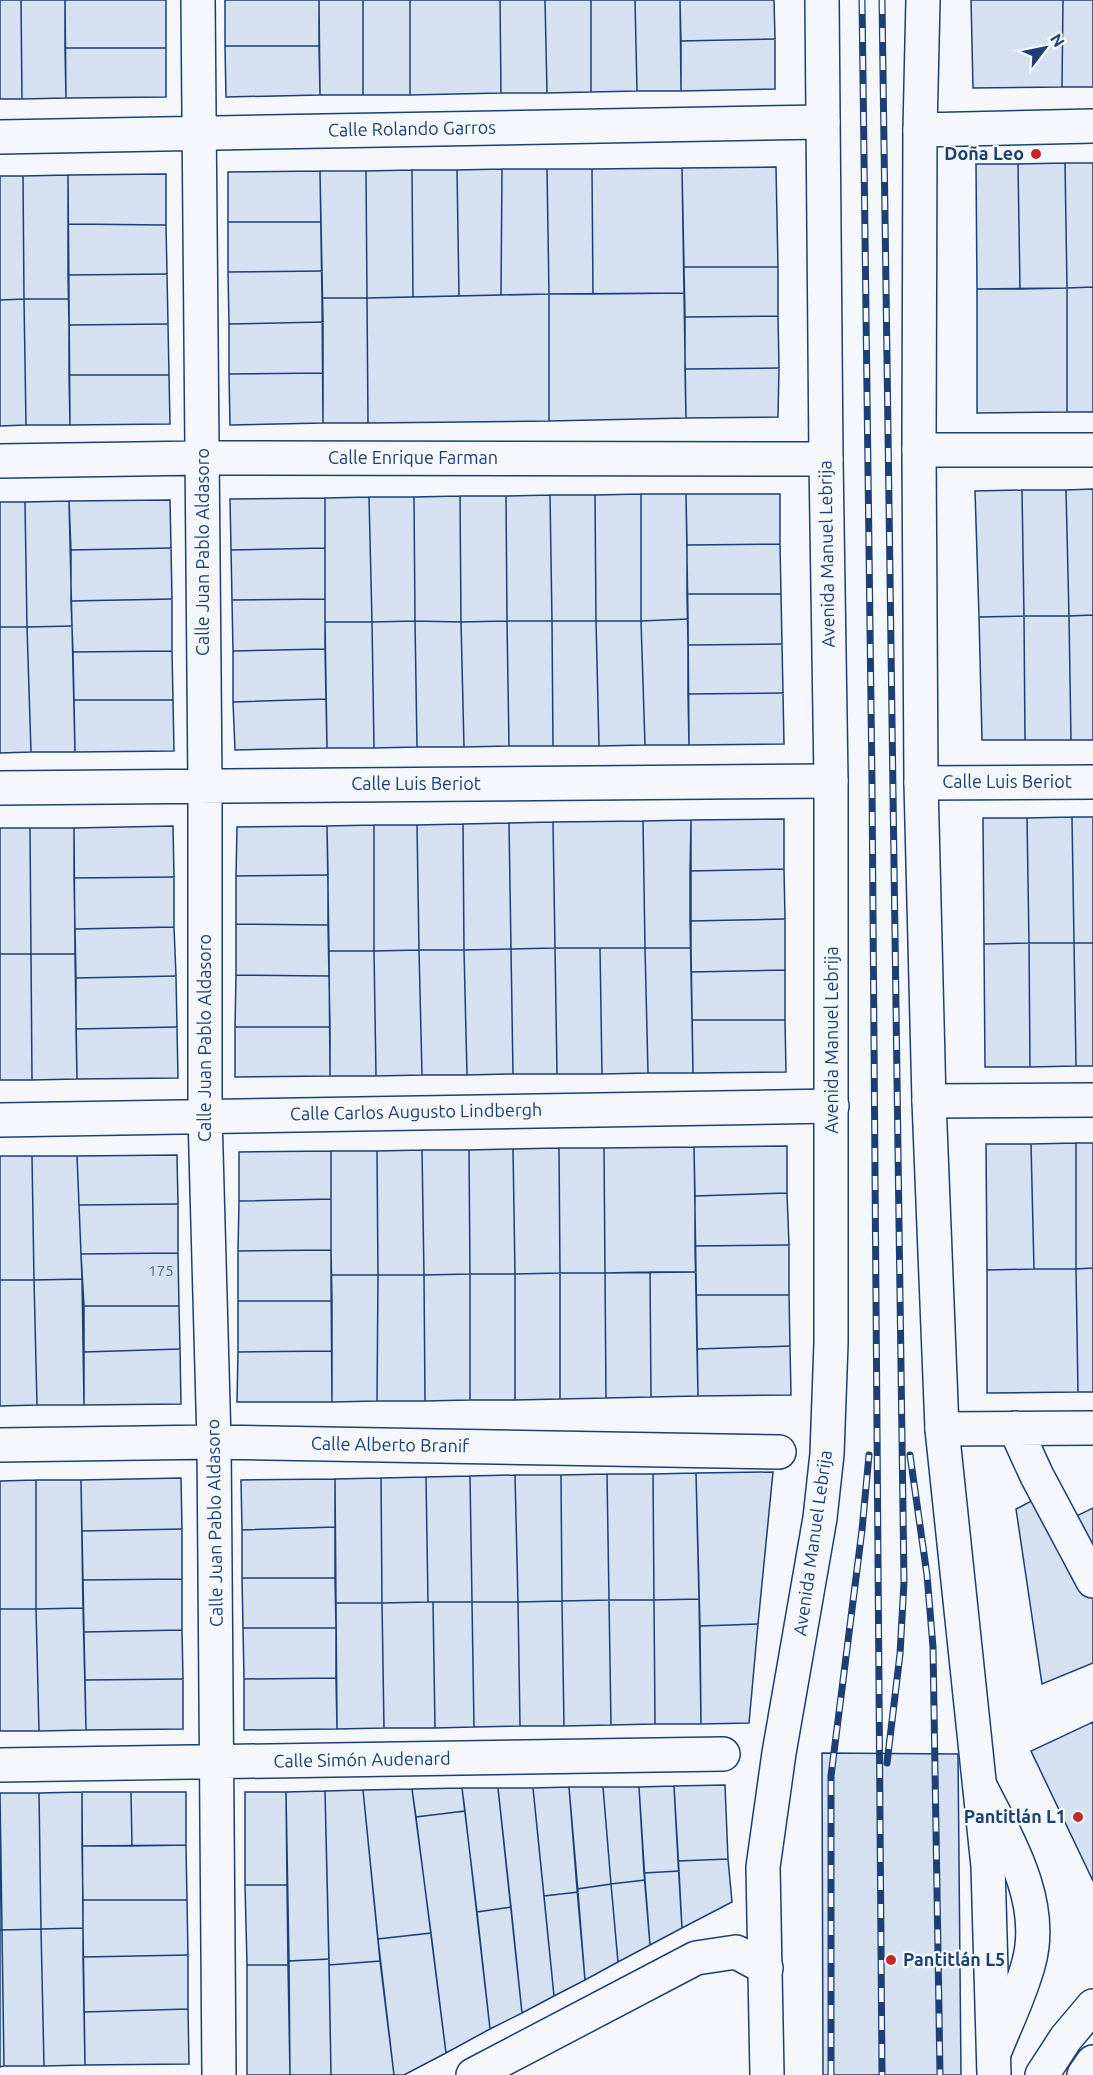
<svg xmlns="http://www.w3.org/2000/svg" width="1093" height="2075" font-family="Ubuntu,sans-serif">
<style>
.building{fill:#d5e0f0;stroke:#1d3f73;stroke-width:1.5}
.lines{fill:none;stroke-linecap:round;stroke-linejoin:round}
.minor-casing{stroke:#1d3f73;stroke-width:36}
.major-casing{stroke:#1d3f73;stroke-width:36}
.minor{stroke:#f4f7fb;stroke-width:33}
.major{stroke:#f4f7fb;stroke-width:33}
.rail-casing{stroke:#1d3f73;stroke-width:7}
.rail{stroke:#f4f7fb;stroke-width:4.5;stroke-dasharray:14;stroke-linecap:butt}
.poi-dot{fill:#c62828;stroke:#f4f7fb;stroke-width:2}
.labels{text-anchor:middle;stroke-width:4.5;stroke-linejoin:round;paint-order:stroke}
.number-label{font-size:15px;fill:#4b6792}
.street-label{font-size:18px;fill:#1d3f73;stroke:#f4f7fb}
.poi-label{font-size:18px;font-weight:bold;fill:#1d3f73;stroke:#f4f7fb;text-anchor:end}
</style>
<rect width="100%" height="100%" fill="#f4f7fb"/>
<path class="building" d="M0,0H21L22,99H0Z
M21,0H65L66,98L22,99Z
M65,0H166V48H65Z
M225,0H319V46H225Z
M319,0H363V95H320Z
M363,0H410V95H363Z
M410,0H500L501,93L410,95Z
M500,0H545L547,93H501Z
M545,0H591V92L547,93Z
M591,0H635L637,91L591,92Z
M635,0H680L681,91H637Z
M680,0H774L775,39L681,41Z
M971,0H1063L1062,87L973,88Z
M1063,0H1093V87H1062Z
M775,39V89L681,91V41Z
M225,46H319L320,95L226,97Z
M65,48H166V97L66,98Z
M1065,163L1067,288L1020,289L1018,164Z
M1065,163H1093V287L1067,288Z
M976,164H1018L1020,289H977Z
M776,167L778,267H684L682,168Z
M682,168L684,293L593,294L592,169Z
M502,169H547L549,294L501,295Z
M502,169L501,295L459,296L457,170Z
M547,169H592L593,294H549Z
M412,170L413,297L367,298L366,171Z
M412,170H457L459,296L413,297Z
M320,171H366L367,298H322Z
M320,171L321,222H228V172Z
M166,174V225L68,224V175Z
M68,175L69,299H24L23,176Z
M0,176H23L24,299L0,300Z
M228,222H321L322,271L228,272Z
M68,224L166,225L167,274L68,275Z
M684,267H778V316L685,317Z
M322,271L323,322L229,324L228,272Z
M167,274L168,324L69,325L68,275Z
M1093,287V412H1067V288Z
M1067,288V412L977,413V289Z
M684,293L686,418L549,421V294Z
M549,294V421L368,423L367,298Z
M322,298H367L368,423H323Z
M24,299H69L70,425H26Z
M24,299L26,425L0,426V300Z
M778,316L779,368L685,369V317Z
M323,322V373L229,374V324Z
M168,324L169,375H69V325Z
M779,368L778,417L686,418L685,369Z
M323,373V423L230,425L229,374Z
M69,375H169L170,424L70,425Z
M1093,489V615L1069,616L1066,490Z
M1022,490L1024,616L979,617L975,491Z
M1022,490H1066L1069,616H1024Z
M641,494V621H596L595,495Z
M641,494H686L688,619L641,621Z
M686,494H780V544L687,545Z
M550,495L552,621H507L506,496Z
M550,495H595L596,621H552Z
M460,496L461,622L415,621L414,497Z
M460,496H506L507,621L461,622Z
M369,497L372,622H325V498Z
M369,497H414L415,621L372,622Z
M325,498V548L231,550L230,499Z
M170,500L171,548L71,550L69,501Z
M69,501L72,626L27,627L25,502Z
M0,502H25L27,627H0Z
M780,544L781,594H687V545Z
M171,548L172,599L71,601V550Z
M325,548V599L232,600L231,550Z
M687,594H781L782,644L688,645Z
M172,599V651L73,652L71,601Z
M325,599V649L233,651L232,600Z
M1093,615V740H1071L1069,616Z
M1024,616H1069L1071,740H1025Z
M1024,616L1025,740H982L979,617Z
M688,619L689,745H645L641,621Z
M415,621L461,622L464,747H417Z
M415,621L417,747L374,748L372,622Z
M507,621L509,746L464,747L461,622Z
M507,621H552L553,746H509Z
M552,621H596L599,746H553Z
M596,621H641L645,745L599,746Z
M325,622H372L374,748H327Z
M72,626L75,752H31L27,627Z
M0,627H27L31,752L0,753Z
M782,644L783,693L688,694V645Z
M325,649L326,699L233,702V651Z
M172,651L173,700H74L73,652Z
M783,693L784,744L689,745L688,694Z
M326,699L327,748L235,750L233,702Z
M74,700H173L174,751L75,752Z
M1072,817H1093V943H1074Z
M1072,817L1074,943H1029L1027,818Z
M983,818H1027L1029,943L984,944Z
M784,819V869L690,871L691,820Z
M691,820V948H645L643,821Z
M643,821L645,948H555L553,822Z
M553,822L555,948L511,949L509,823Z
M509,823L511,949L464,950L463,824Z
M463,824L464,950H419L417,825Z
M374,825V951H329L327,826Z
M374,825H417L419,950L374,951Z
M173,826L174,877L74,878V828Z
M327,826L328,875L236,876L237,827Z
M0,828H30L31,954H0Z
M30,828H74L75,954H31Z
M784,869L785,919L690,921V871Z
M328,875V925L236,924V876Z
M174,877V927L75,929L74,878Z
M785,919V970L691,972L690,921Z
M236,924L328,925L329,976L236,975Z
M174,927L176,976L76,978L75,929Z
M1029,943H1074L1076,1066L1030,1067Z
M1029,943L1030,1067H985L984,944Z
M1074,943H1093V1066H1076Z
M555,948H600L602,1074H557Z
M555,948L557,1074H513L511,949Z
M600,948H645L648,1073L602,1074Z
M645,948H691L693,1073H648Z
M511,949L513,1074L467,1075L464,950Z
M419,950L422,1075L376,1076L374,951Z
M419,950H464L467,1075H422Z
M329,951H374L376,1076H330Z
M0,954H31L32,1080H0Z
M31,954H75L77,1079L32,1080Z
M785,970V1020H692L691,972Z
M236,975L329,976L330,1027H235Z
M176,976L177,1027L76,1029V978Z
M692,1020H785L786,1072L693,1073Z
M177,1027L178,1078L77,1079L76,1029Z
M235,1027H330V1076L235,1077Z
M1076,1143H1093V1268L1076,1269Z
M1076,1143V1269H1034L1031,1144Z
M986,1144H1031L1034,1269L987,1270Z
M787,1146V1193L695,1196L694,1147Z
M694,1147L696,1272L605,1273L604,1148Z
M559,1148L560,1273L515,1274L513,1149Z
M559,1148H604L605,1273H560Z
M513,1149L515,1274H470L469,1150Z
M422,1150L424,1275H378L377,1151Z
M422,1150H469L470,1274L424,1275Z
M331,1151H377L378,1275H331Z
M331,1151V1199L239,1201V1152Z
M177,1155L178,1204L79,1205L77,1156Z
M0,1156H32L34,1280H0Z
M32,1156H77L82,1279L34,1280Z
M787,1193L789,1245L695,1246V1196Z
M331,1199V1250L238,1251L239,1201Z
M178,1204V1253L81,1254L79,1205Z
M789,1245V1295H696L695,1246Z
M331,1250L332,1301H238V1251Z
M178,1253L179,1306H84L81,1254Z
M1093,1268V1392H1078L1076,1269Z
M1034,1269H1076L1078,1392L987,1393V1270Z
M650,1272H696L698,1396L651,1397Z
M650,1272L651,1397L606,1398L605,1273Z
M560,1273V1399L515,1400V1274Z
M560,1273H605L606,1398L560,1399Z
M470,1274V1400L425,1401L424,1275Z
M470,1274H515V1400H470Z
M331,1275H378L377,1401L332,1402Z
M378,1275H424L425,1401H377Z
M82,1279L84,1405H37L34,1280Z
M0,1280H34L37,1405L0,1406Z
M696,1295H789L790,1346L697,1349Z
M238,1301H332V1351L238,1352Z
M84,1306H179L180,1349L84,1352Z
M790,1346L791,1395L698,1396L697,1349Z
M180,1349L181,1404L84,1405V1352Z
M332,1351V1402H237L238,1352Z
M773,1472L758,1624L700,1626L696,1473Z
M696,1473L699,1599L654,1600L653,1474Z
M607,1474L609,1600L562,1601L561,1475Z
M607,1474H653L654,1600H609Z
M515,1475L518,1602H472L470,1476Z
M515,1475H561L562,1601L518,1602Z
M470,1476L472,1602H428L426,1477Z
M426,1477L428,1602L382,1603L381,1478Z
M181,1478L182,1529L82,1531L81,1480Z
M381,1478L382,1603H336L335,1479Z
M335,1479V1527L242,1530L241,1480Z
M36,1480H81L83,1608L36,1609Z
M36,1480V1609H0V1481Z
M1041,1496L1093,1598V1663L1042,1684L1016,1509Z
M1093,1508V1563L1066,1521Z
M335,1527V1578H242V1530Z
M182,1529V1579L83,1580L82,1531Z
M242,1578H335L336,1628H243Z
M182,1579V1630L84,1632L83,1580Z
M699,1599L701,1724H655L654,1600Z
M609,1600L611,1725L564,1726L562,1601Z
M609,1600H654L655,1724L611,1725Z
M562,1601L564,1726H520L518,1602Z
M428,1602H433L435,1728H384L382,1603Z
M433,1602H472L474,1727L435,1728Z
M472,1602H518L520,1726L474,1727Z
M336,1603H382L384,1728L337,1729Z
M83,1608L86,1730L39,1731L36,1609Z
M0,1609H36L39,1731H0Z
M758,1624L749,1723L701,1724L700,1626Z
M243,1628H336V1678L244,1679Z
M182,1630L183,1679L85,1680L84,1632Z
M336,1678L337,1729L244,1730V1679Z
M183,1679V1729L86,1730L85,1680Z
M1093,1722V1881L1031,1751Z
M822,1753L958,1754L961,2075H823Z
M725,1785L728,1859L678,1861L674,1786Z
M674,1786L679,1871L644,1873L639,1787Z
M569,1787L578,1892L544,1896L533,1788Z
M569,1787H603L611,1884L577,1889Z
M603,1787H639L645,1880L611,1884Z
M462,1788H498L511,1907L477,1912Z
M462,1788L465,1811L416,1817L412,1789Z
M498,1788H533L554,1996L522,2013Z
M412,1789L431,1933L378,1939L363,1790Z
M363,1790L380,1961L329,1965L325,1791Z
M325,1791L329,1959L289,1961L286,1792Z
M82,1792L83,1928L41,1929L39,1793Z
M82,1792H131L132,1846H82Z
M131,1792H186V1845L132,1846Z
M245,1792H286L287,1885H245Z
M0,1793L2,1930H0Z
M0,1793H39L41,1929L2,1930Z
M465,1811L490,2029L446,2053L416,1817Z
M186,1845L187,1900H83L82,1846Z
M728,1859L732,1902L682,1928L678,1861Z
M679,1871L682,1928L650,1945L644,1873Z
M645,1880L650,1945L618,1962L611,1884Z
M611,1884L618,1962L585,1980L577,1889Z
M245,1885H287L288,1965H247Z
M578,1892L585,1980L554,1996L544,1896Z
M83,1900H187L188,1955L83,1957Z
M511,1907L522,2013L490,2029L477,1912Z
M83,1928L85,2065L44,2066L41,1929Z
M41,1929L44,2066H4L2,1930Z
M0,1930H2L4,2066L0,2067Z
M431,1933L446,2053L404,2075H394L378,1939Z
M188,1955V2009L84,2012L83,1957Z
M329,1959L331,2075H290L289,1961Z
M380,1961L394,2075H331L329,1965Z
M247,1965H288L290,2075H247Z
M188,2009L189,2064L85,2065L84,2012Z"/>
<g class="lines">
<defs>
<path id="minor" d="M198,0L205,786V1115L214,1442L219,2075
M920,130L1093,126
M0,137L823,122
M919,450H1093
M0,461L202,458L826,459
M921,783L1093,782
M0,788L831,781
M929,1101L1093,1100
M0,1120L832,1106
M1015,1428L1037,1476L1093,1581
M942,1429L1093,1428
M0,1445L214,1442L779,1452
M0,1765L723,1754
M981,1788C1008,1841 1045,1901 1029,1962C1021,1993 1006,2023 994,2053
M473,2075L696,1958L736,1952L766,1968
M1042,2075L1066,2038L1093,2006
M1084,2075L1093,2062"/>
<path id="major" d="M923,0L920,130L919,450L921,783L929,1101L942,1429L988,1866L994,2075
M767,2075L763,1867L779,1753L820,1518L827,1454L831,1343V781L826,459L822,0"/>
</defs>
<use href="#minor" class="minor-casing"/>
<use href="#major" class="major-casing"/>
<use href="#minor" class="minor"/>
<use href="#major" class="major"/>
<defs>
<path id="rail" d="M862,0L872,783L882,2075
M882,0L904,1582L900,1654L887,1763
M910,1455L927,1575L933,1647L940,2075
M831,2075V1776L862,1530L869,1455"/>
</defs>
<use href="#rail" class="rail-casing"/>
<use href="#rail" class="rail"/>
</g>
<g class="poi-dot">
<circle cx="1036" cy="154" r="6"/>
<circle cx="1078" cy="1817" r="6"/>
<circle cx="891" cy="1960" r="6"/>
</g>
<g class="labels">
<g class="number-label">
<text x="161" y="1276">175</text>
</g>
<g class="street-label">
<text transform="translate(412 129) rotate(-1)" y="6">Calle Rolando Garros</text>
<text x="413" y="464">Calle Enrique Farman</text>
<text transform="translate(203 552) rotate(-90)" y="6">Calle Juan Pablo Aldasoro</text>
<text transform="translate(827 554) rotate(-91)" y="6">Avenida Manuel Lebrija</text>
<text x="1007" y="788">Calle Luis Beriot</text>
<text x="416" y="790">Calle Luis Beriot</text>
<text transform="translate(205 1038) rotate(-90)" y="6">Calle Juan Pablo Aldasoro</text>
<text transform="translate(832 1040) rotate(-90)" y="6">Avenida Manuel Lebrija</text>
<text transform="translate(416 1112) rotate(-1)" y="6">Calle Carlos Augusto Lindbergh</text>
<text transform="translate(390 1445) rotate(1)" y="6">Calle Alberto Branif</text>
<text transform="translate(215 1523) rotate(-91)" y="6">Calle Juan Pablo Aldasoro</text>
<text transform="translate(813 1543) rotate(-82)" y="6">Avenida Manuel Lebrija</text>
<text transform="translate(362 1760) rotate(-1)" y="6">Calle Simón Audenard</text>
</g>
<g class="poi-label">
<text x="1024" y="160">Doña Leo</text>
<text x="1066" y="1823">Pantitlán L1</text>
<text x="903" y="1966" text-anchor="start">Pantitlán L5</text>
</g>
</g>
<g transform="translate(1045 48) rotate(58)" stroke="#f4f7fb" stroke-width="4.5" paint-order="stroke">
<path d="M0-4.5L10 22L0 15L-10 22Z" fill="#1d3f73"/>
<text y="-9" font-size="16" font-weight="bold" text-anchor="middle" fill="#1d3f73">N</text>
</g>
</svg>
